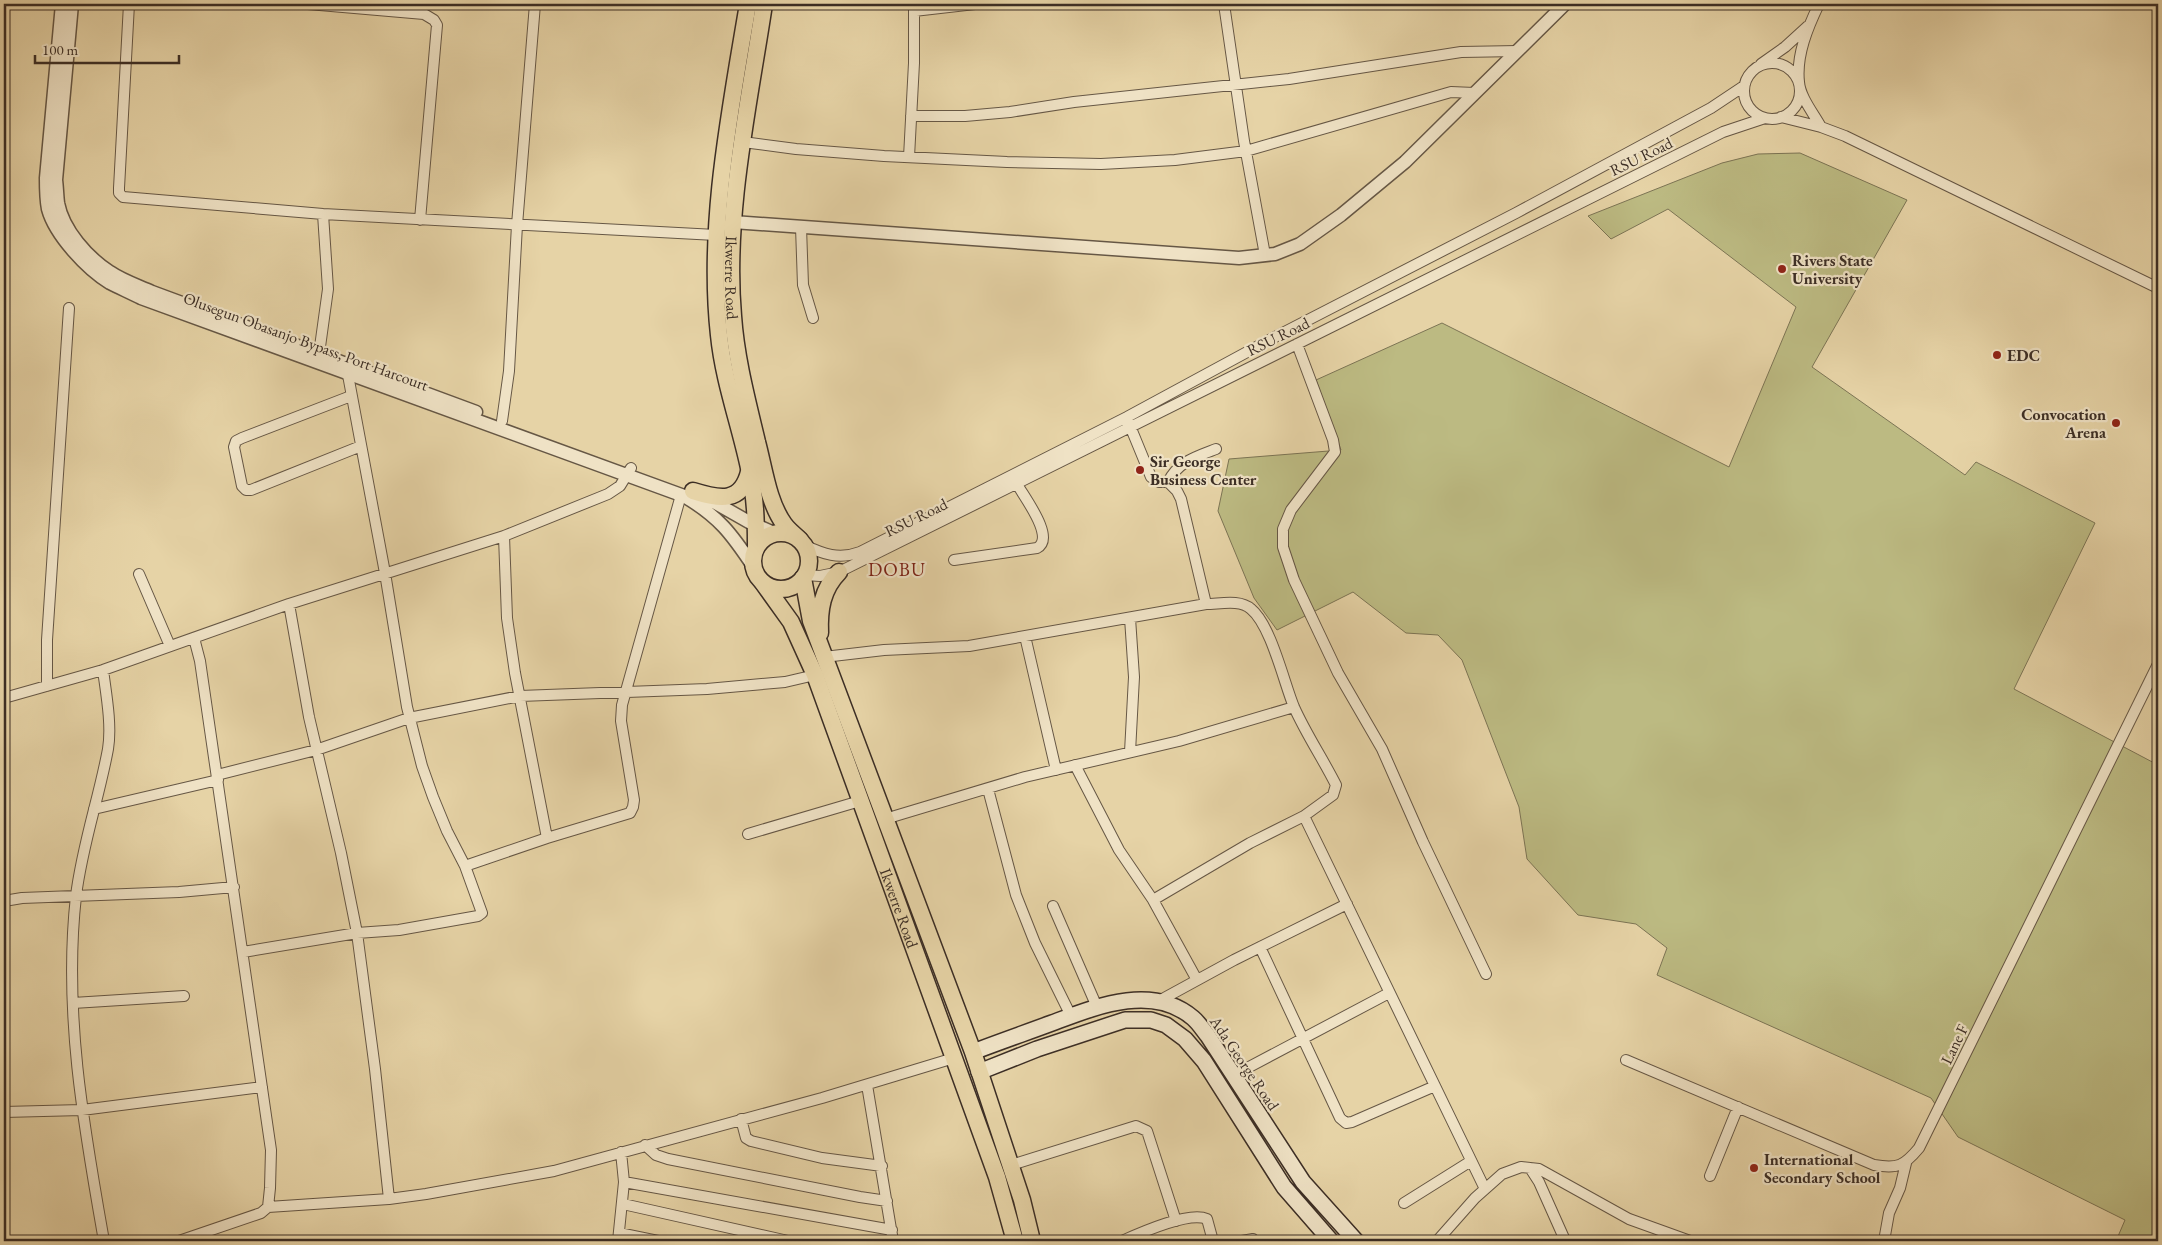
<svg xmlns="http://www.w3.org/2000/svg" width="2162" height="1245" font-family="'EB Garamond',serif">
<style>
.green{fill:#bcba82;stroke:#7c7454}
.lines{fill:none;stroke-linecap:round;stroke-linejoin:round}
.minor-casing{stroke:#665745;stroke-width:12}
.tertiary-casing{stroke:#665745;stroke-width:15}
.secondary-casing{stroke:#3c2e25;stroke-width:18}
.primary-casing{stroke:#3c2e25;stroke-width:19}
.minor{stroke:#efe2c5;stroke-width:10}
.tertiary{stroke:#efe2c5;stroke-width:12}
.secondary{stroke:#efe2c5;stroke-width:15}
.primary{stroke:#e6d3a6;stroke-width:16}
.poi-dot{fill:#8f2418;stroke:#efe2c5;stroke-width:2}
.labels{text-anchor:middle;stroke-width:4.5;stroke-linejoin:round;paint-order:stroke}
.street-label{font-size:16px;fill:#3c2e25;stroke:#efe2c5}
.poi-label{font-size:16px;font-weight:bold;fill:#3c2e25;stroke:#efe2c5;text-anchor:start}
.quarter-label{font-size:19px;letter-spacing:1px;fill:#7a1f14;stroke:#efe2c5}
</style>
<rect width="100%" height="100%" fill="#e6d3a6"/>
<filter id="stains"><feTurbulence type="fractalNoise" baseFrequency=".004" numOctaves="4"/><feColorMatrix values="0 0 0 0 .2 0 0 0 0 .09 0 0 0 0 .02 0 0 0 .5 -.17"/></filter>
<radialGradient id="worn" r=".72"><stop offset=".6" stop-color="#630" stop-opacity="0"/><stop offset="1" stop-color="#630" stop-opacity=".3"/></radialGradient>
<path class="green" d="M1800,153L1907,200L1812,367L1965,475L1976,462L2095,523L2014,689L2158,765V1241H2116L2125,1220L1958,1137L1931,1098L1657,975L1667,948L1636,924L1578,915L1527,859L1519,807L1462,660L1438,635L1406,633L1353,592L1277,630L1254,598L1218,511L1229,459L1341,450L1316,380L1442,323L1729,467L1796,307L1668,209L1611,239L1588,216L1722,163L1758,154Z"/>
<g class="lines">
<defs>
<path id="minor" d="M129,4L119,188V193L123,197L323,214L716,235
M308,4L424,14L434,20L437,25L420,220
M1224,4L1244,141L1265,255
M1819,4C1808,27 1796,55 1799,82C1800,97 1814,114 1821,127
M914,11L975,4
M1744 91a28 28 0 1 1 56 0a28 28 0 1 1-56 0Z
M1761,64L1785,47L1808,26
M911,116H965L1010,112L1074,102L1289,79L1461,52L1518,51
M1781,117L1821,127L1845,136L2158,288
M743,142L796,149L884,156L1007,162L1101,164L1175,160L1246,151L1451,92L1474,93
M909,157L914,63V4
M801,227L803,285L813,318
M1297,344L1333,440L1335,452L1291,510L1283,529V547L1294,580L1338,673L1382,749L1423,842L1486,974
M319,354L328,289L323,214
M351,396L242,438L236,441L234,447L242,486L246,490H251L361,446
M502,421L509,371L517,225L535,4
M1128,421L1151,477L1159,482H1168L1177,491L1181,499L1206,604
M1168,482C1178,462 1195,457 1216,449
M504,536L507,618L515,673L547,838
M804,545C823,554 839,560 860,552L1127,417L1273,338L1516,213L1711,108L1744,86
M954,560L1037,548C1056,538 1024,497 1017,484
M139,574L170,646
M805,575L820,576L839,572L1723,132L1765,118
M289,604L309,717L341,853L357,933L375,1069L389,1199
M1130,618L1134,677L1130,752
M1025,636L1056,770
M824,657L884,650L969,646L1206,604C1220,604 1240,599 1251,609C1271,625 1284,683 1294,707C1306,734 1323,759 1336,785L1333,795L1304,816L1250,843L1153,900
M103,670C106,693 112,725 108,749C99,798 82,846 76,896C63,1012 84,1128 104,1241
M47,686V640L69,308
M4,698L103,670L289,604L504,536L608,494L620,486L631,468
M1075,765L1119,850L1153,900L1197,980
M217,775L316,750L409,718L520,696L707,689L785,682L815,675
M988,789L1016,895L1035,943L1071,1016
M94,809L218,780
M1304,816L1485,1189
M885,819L1025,777L1179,741L1294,707
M748,834L860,801
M465,866L547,838L630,813L633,807L634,800L621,721L622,705L681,495
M4,901L22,898L179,892L234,887
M1053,906L1097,1007
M1260,947L1340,1118L1346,1123L1352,1122L1435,1086
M243,952L357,933L399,930L478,916L482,913L465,866L447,831L433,797L422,766L407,707L385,573L348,375
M1157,1002L1234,960L1347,904
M73,1003L184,996
M1626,1060L1874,1165C1898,1169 1904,1166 1919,1148L2158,664
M1234,1075L1389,993
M867,1085L893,1241
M4,1112L82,1110L262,1087
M741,1119L746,1138L751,1141L822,1158L882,1166
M645,1145L656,1155L668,1159L860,1197L887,1201
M1011,1165L1136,1126L1147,1131L1176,1221
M1530,1168L1539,1182L1564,1238
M1710,1176L1738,1107
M624,1182L892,1230
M1404,1203L1471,1161
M623,1204L788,1241
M268,1207L389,1199L426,1194L554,1171L822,1098L954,1058
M619,1233L658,1241
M179,1241L261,1213L268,1207L270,1188L271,1150L200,661L194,638
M618,1241L624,1182L621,1152
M1122,1241C1140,1233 1189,1211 1207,1219L1213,1241
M1242,1241L1253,1239
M1437,1241L1475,1198L1502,1174L1521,1167L1539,1169L1629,1219L1690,1241
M1884,1241L1889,1213L1900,1188L1906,1163"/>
<path id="tertiary" d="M62,4L46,178C46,188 46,199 48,209C55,235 87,269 110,283C120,288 131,293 141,298L684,496C719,517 731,533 753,566
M72,4L56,180C57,187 57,195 58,203C63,230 88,258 110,272C123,281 139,286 152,292L476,412
M733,222L1239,258L1275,254L1300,244L1341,215L1405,162L1565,4
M705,497L749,522L774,533"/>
<path id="secondary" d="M973,1052C999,1042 1025,1033 1052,1023C1095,1007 1152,983 1193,1018C1199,1023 1203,1030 1208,1036L1303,1182L1356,1241
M979,1072L1037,1049L1125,1020H1151L1166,1025L1185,1039L1204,1061L1284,1187L1331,1241"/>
<g id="primary">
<path d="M748,4C730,112 707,226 719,335C725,395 751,451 755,509C756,522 756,535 756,547"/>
<path id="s1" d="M764,4C749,104 724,215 733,316C736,359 747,400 757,442C764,468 768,502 784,524C788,530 795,535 800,540"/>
<path d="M693,491C719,499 741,504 749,472"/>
<circle cx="781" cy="561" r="28"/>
<path d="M803,578L811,621L973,1052L1022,1200L1032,1241"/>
<path id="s2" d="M763,583L791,622L815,675L997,1177L1015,1241"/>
<path d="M820,633C819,610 822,589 839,572"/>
</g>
</defs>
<use href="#minor" class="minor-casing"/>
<use href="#tertiary" class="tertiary-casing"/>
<use href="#secondary" class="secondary-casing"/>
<use href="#primary" class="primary-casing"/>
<use href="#minor" class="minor"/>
<use href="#tertiary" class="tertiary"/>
<use href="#secondary" class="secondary"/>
<use href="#primary" class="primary"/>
</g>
<g class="poi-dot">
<circle cx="1782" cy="269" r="5"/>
<circle cx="1997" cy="355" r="5"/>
<circle cx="2116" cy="423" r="5"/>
<circle cx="1140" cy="470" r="5"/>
<circle cx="1754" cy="1168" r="5"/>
</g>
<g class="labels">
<g class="street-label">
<text transform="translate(1641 156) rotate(-26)" y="6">RSU Road</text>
<text dy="6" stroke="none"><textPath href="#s1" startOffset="276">Ikwerre Road</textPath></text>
<text transform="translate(1278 336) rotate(-26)" y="6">RSU Road</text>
<text transform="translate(306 341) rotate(20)" y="6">Olusegun Obasanjo Bypass, Port Harcourt</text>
<text transform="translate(916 517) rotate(-26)" y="6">RSU Road</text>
<text dy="6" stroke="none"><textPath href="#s2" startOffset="354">Ikwerre Road</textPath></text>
<text transform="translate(1954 1044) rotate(-64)" y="6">Lane F</text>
<text transform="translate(1245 1063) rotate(56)" y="6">Ada George Road</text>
</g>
<g class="poi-label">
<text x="1792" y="266">Rivers State<tspan x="1792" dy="18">University</tspan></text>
<text x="2007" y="361">EDC</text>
<text x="2106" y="420" text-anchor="end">Convocation<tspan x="2106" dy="18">Arena</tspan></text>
<text x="1150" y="467">Sir George<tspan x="1150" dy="18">Business Center</tspan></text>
<text x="1764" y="1165">International<tspan x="1764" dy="18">Secondary School</tspan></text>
</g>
<g class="quarter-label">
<text x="897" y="576">DOBU</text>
</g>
</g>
<rect width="2162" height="1245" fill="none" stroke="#e6d3a6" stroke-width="20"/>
<rect x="5" y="5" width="2152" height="1235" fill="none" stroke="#3c2e25" stroke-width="2.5"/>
<rect x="10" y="10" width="2142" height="1225" fill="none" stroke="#3c2e25"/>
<path d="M35 55v8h144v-8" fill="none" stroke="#3c2e25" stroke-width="2.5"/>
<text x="42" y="55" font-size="15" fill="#3c2e25" stroke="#efe2c5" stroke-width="4" paint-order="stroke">100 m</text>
<rect width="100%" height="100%" filter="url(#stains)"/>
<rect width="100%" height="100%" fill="url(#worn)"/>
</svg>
